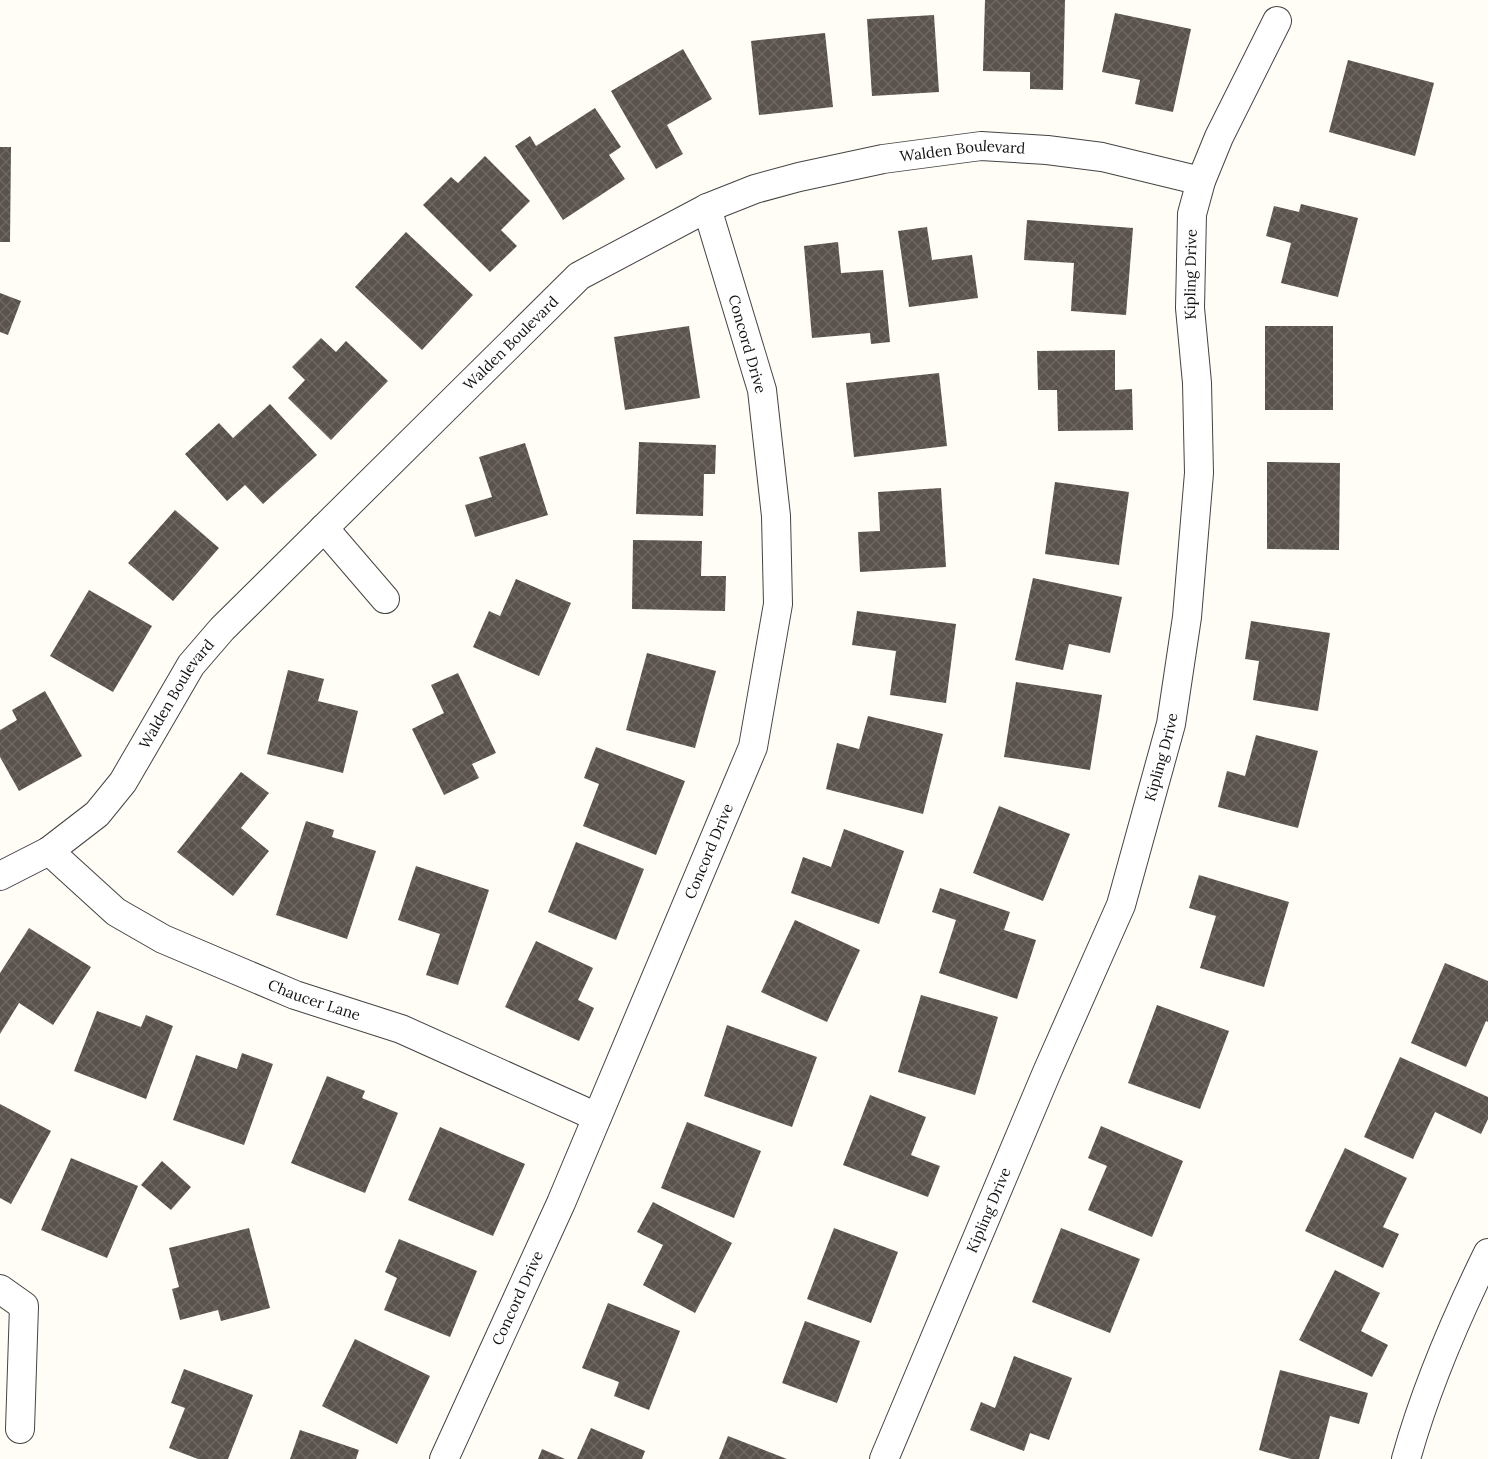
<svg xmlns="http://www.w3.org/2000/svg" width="1488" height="1459" font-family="Lora,serif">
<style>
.building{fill:url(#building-cross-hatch)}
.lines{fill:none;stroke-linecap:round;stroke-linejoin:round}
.street-casing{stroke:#444;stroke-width:30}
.street{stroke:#fff;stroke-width:28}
.labels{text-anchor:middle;stroke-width:6;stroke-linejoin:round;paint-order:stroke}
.street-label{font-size:15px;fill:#111;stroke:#fff}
</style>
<defs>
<pattern id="building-cross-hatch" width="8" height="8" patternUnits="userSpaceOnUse" patternTransform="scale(1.5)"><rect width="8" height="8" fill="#5a524d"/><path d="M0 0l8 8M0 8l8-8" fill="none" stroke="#6d6662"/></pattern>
</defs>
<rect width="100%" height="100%" fill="#fffdf5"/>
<path class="building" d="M985,0H1065L1063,90L1030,89V72L983,71Z
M1115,13L1191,29L1173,112L1135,104L1140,80L1102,72Z
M934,15L939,92L872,96L867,19Z
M825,33L833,107L759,115L751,41Z
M683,49L712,99L667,125L683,154L656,169L611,91Z
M1348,60L1434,83L1415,156L1329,132Z
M595,108L621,147L609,155L625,179L563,220L515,146L530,136L536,146Z
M0,147H11L10,242H0Z
M485,156L530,201L501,230L517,246L490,272L423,205L451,177L458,183Z
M1301,204L1358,218L1338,297L1281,283L1291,243L1266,236L1274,206L1299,212Z
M1027,220L1133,228L1126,315L1071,311L1074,263L1024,260Z
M927,227L932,260L972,255L978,298L909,307L898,231Z
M406,232L473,295L422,350L355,287Z
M838,242L841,273L883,270L890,342L871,344L870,333L812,338L804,246Z
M0,293L21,301L8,335L0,332Z
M689,326L700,398L625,410L614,337Z
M1265,326H1333V410H1265Z
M321,338L336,352L346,341L388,381L331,440L288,398L305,380L292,367Z
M1115,350V390L1132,389L1133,430L1058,431L1057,390H1038L1037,351Z
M939,373L947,446L854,457L846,383Z
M270,404L317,455L263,504L245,485L227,501L185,454L219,423L233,438Z
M639,442L716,445L715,474H704L703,516L636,514Z
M525,443L548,515L475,537L465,505L492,497L479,457Z
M1267,462L1340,463L1339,550L1267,549Z
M1055,482L1129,492L1119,565L1045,554Z
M941,488L946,567L860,572L858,532L880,531L878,492Z
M175,510L219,548L173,601L128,563Z
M633,540L702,541L701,576H726L725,611L632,609Z
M1033,578L1122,597L1110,653L1069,644L1063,670L1015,660Z
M516,579L571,603L539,676L473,647L489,611L500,616Z
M89,590L152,626L113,692L50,656Z
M857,611L956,624L946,703L890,695L896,651L852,645Z
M1251,621L1330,633L1318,711L1253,700L1259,661L1245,659Z
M647,653L716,671L695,748L626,730Z
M288,670L324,679L318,701L358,711L343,773L267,754Z
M458,673L496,753L472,764L479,778L444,795L412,729L444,713L431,685Z
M1016,682L1102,695L1090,770L1004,757Z
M45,691L82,756L19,791L0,757V730L17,720L12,710Z
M868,716L943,734L923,814L826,789L837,743L859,749Z
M1256,735L1318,751L1298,828L1218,807L1227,771L1245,776Z
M596,747L685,781L656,855L583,826L599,784L584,778Z
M241,772L269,793L241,828L269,851L233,896L177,852Z
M999,806L1070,834L1043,901L973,873Z
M306,821L334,830L332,837L376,851L347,939L276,915Z
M844,829L904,851L879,924L791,893L803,857L831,867Z
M576,842L644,869L616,940L548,912Z
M416,866L489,890L458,985L426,975L440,934L398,920Z
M1199,875L1289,902L1264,987L1200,968L1216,916L1189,908Z
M940,888L1010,912L1004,930L1036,940L1017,999L939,973L956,920L932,912Z
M795,920L860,950L827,1022L761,992Z
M29,928L91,967L53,1025L19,1003L0,1034V973Z
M536,941L593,968L578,1000L594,1008L579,1041L505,1007Z
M1445,963L1488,981V1022L1486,1021L1466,1067L1411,1043Z
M921,995L998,1017L975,1095L898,1072Z
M1157,1005L1229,1031L1200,1109L1128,1083Z
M97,1011L141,1027L146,1015L173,1026L146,1099L74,1071Z
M727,1025L817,1057L792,1127L704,1096Z
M242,1053L273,1064L244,1145L173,1120L196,1055L237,1069Z
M1400,1057L1488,1097V1119L1481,1134L1435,1112L1413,1159L1364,1137Z
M327,1076L365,1091L362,1098L398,1113L365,1193L291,1163Z
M870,1095L926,1117L911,1155L940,1166L928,1197L843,1165Z
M0,1104L51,1131L11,1204L0,1198Z
M687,1122L761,1151L734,1218L661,1188Z
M1101,1126L1183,1161L1152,1237L1088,1210L1107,1166L1088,1158Z
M440,1127L525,1164L493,1236L408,1200Z
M1345,1148L1407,1178L1383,1227L1399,1234L1383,1268L1305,1231Z
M71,1158L138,1186L107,1258L41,1230Z
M162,1161L191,1187L171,1210L141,1185Z
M653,1202L732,1243L695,1313L643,1285L663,1245L637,1232Z
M249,1228L270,1308L221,1321L218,1310L180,1320L172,1289L179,1287L169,1248Z
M834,1228L898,1252L871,1323L807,1299Z
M1061,1228L1140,1259L1110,1333L1032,1302Z
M399,1239L477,1271L450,1337L384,1310L397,1278L385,1272Z
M1335,1270L1380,1293L1361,1331L1388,1345L1372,1377L1299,1340Z
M608,1303L680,1331L649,1410L614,1396L619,1382L582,1368Z
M805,1321L860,1341L837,1403L782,1383Z
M355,1339L430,1376L397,1444L322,1406Z
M1014,1356L1072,1378L1049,1440L1030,1433L1024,1451L970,1430L981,1402L995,1408Z
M184,1369L253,1395L228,1459H198L169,1448L185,1408L171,1403Z
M1280,1370L1368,1393L1359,1424L1330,1416L1319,1459H1291L1259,1450Z
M591,1428L645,1451L642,1459H577Z
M300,1430L359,1450L356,1459H290Z
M728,1436L787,1459H719Z
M542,1449L565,1459H538Z"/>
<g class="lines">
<defs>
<g id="street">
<path d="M324,528L385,599"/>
<path id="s1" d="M49,851L116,912L163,939L295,995L401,1029L597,1117"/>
<path id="s2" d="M0,876L49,851L97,814L123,782L191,665L222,629L579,276L707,208L755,189L799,177L883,159L981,146L1047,150L1102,157L1201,181"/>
<path d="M0,1289L24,1306L20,1429"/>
<path id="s3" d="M444,1459L561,1203L753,747L778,604L776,516L762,390L707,208"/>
<path id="s4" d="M884,1459L1047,1072L1121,905L1171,724L1187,617L1199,473L1197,383L1190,308L1192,214L1201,181L1219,137L1277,21"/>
<path d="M1406,1459C1426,1387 1455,1320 1488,1253"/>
</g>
</defs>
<use href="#street" class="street-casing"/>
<use href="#street" class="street"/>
</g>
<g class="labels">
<g class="street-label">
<text dy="5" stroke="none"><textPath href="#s2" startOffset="1250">Walden Boulevard</textPath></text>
<text dy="5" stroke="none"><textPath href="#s4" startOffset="1242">Kipling Drive</textPath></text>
<text dy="5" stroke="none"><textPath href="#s2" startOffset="746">Walden Boulevard</textPath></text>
<text transform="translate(747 344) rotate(74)" y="5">Concord Drive</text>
<text dy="5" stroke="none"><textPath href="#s2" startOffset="260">Walden Boulevard</textPath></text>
<text dy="5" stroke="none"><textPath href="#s4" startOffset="756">Kipling Drive</textPath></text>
<text dy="5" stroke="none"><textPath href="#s3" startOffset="663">Concord Drive</textPath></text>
<text dy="5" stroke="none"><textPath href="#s1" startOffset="308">Chaucer Lane</textPath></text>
<text dy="5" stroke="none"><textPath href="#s4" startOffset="270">Kipling Drive</textPath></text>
<text dy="5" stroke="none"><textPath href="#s3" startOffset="177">Concord Drive</textPath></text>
</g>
</g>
</svg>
